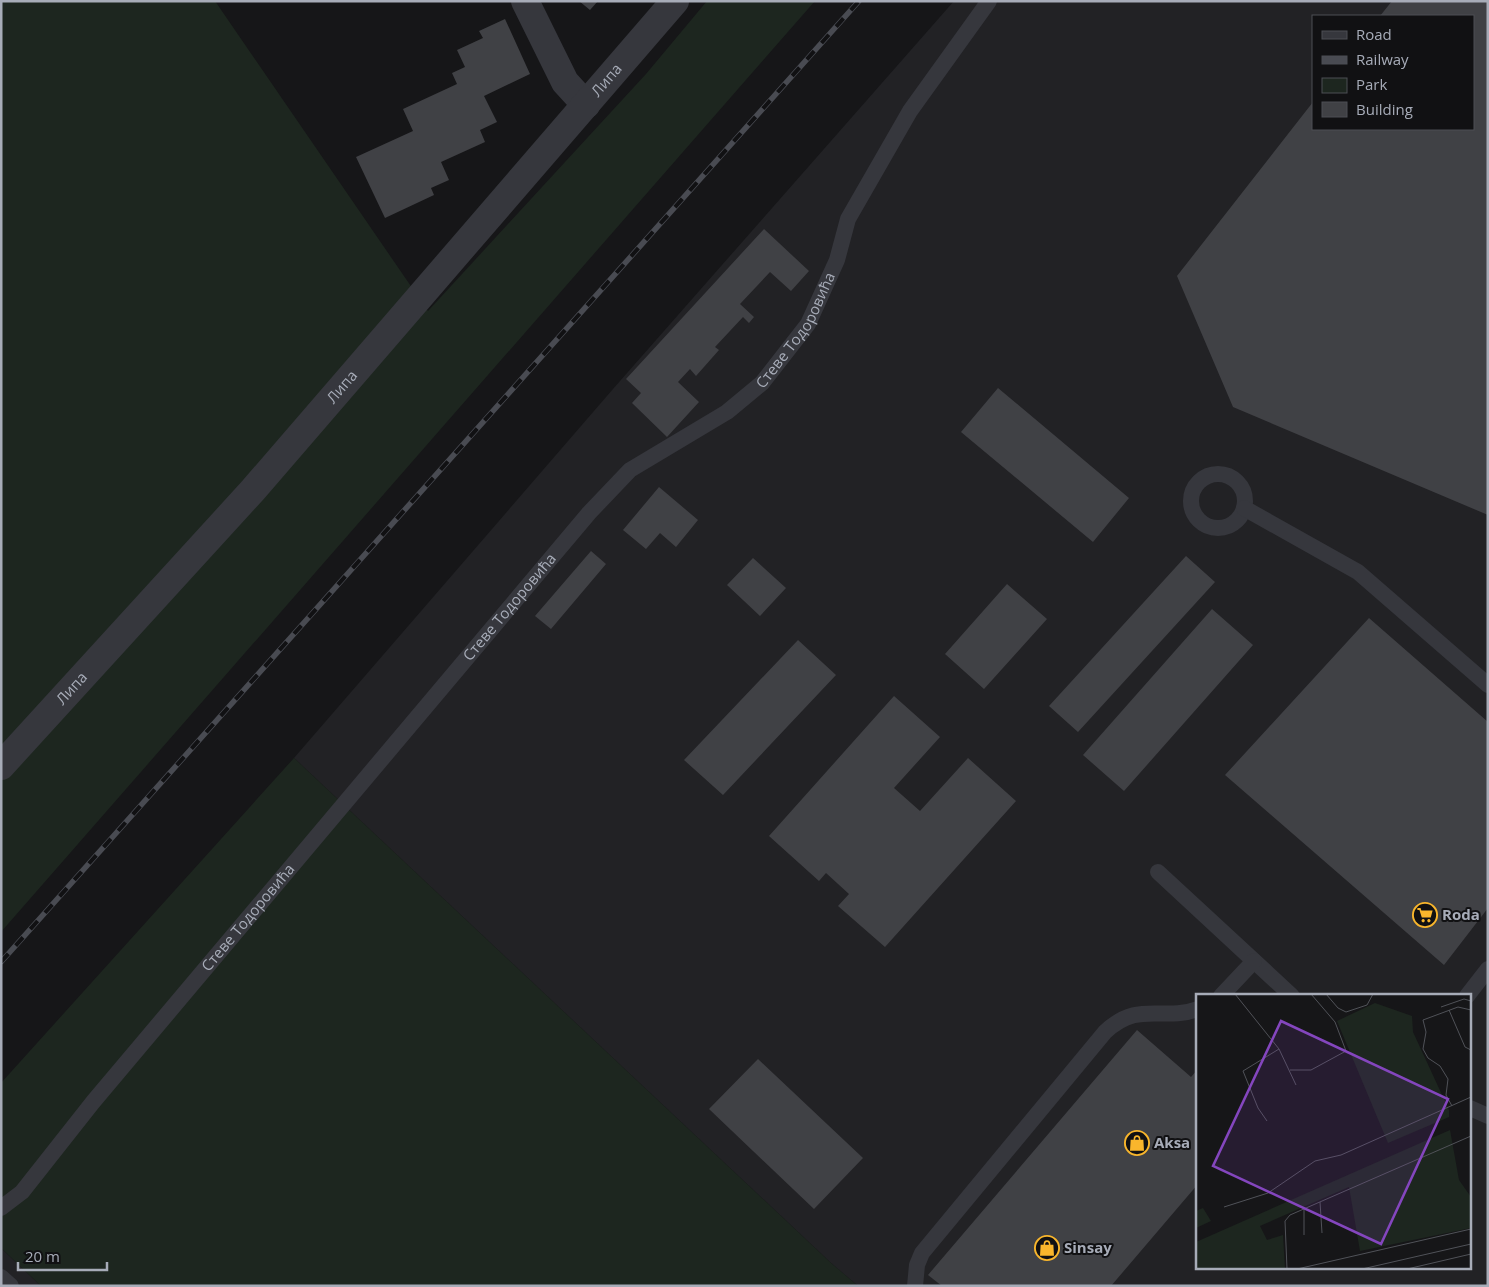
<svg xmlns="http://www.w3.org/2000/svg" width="1489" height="1287" font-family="'Open Sans',sans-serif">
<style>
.built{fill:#222225;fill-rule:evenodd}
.green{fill:#1d261f}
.building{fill:#404145}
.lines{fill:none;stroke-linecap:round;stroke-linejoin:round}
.lane{stroke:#36373d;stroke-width:16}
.street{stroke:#36373d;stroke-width:28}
.rail-casing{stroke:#494b52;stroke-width:5.5}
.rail{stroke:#111113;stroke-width:4;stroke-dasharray:11;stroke-linecap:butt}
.labels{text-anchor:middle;stroke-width:4;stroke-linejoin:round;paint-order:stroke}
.street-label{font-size:15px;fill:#a7acb8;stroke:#111113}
.poi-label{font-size:15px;font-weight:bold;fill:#a7acb8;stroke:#111113;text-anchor:start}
.inset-road{fill:none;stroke:#505258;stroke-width:1}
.view{fill:#8446be;fill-opacity:0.15;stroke:#8446be;stroke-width:2.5}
.inset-edge{fill:none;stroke:#a7acb8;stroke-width:2.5}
</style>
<rect width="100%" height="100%" fill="#161618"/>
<path class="built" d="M954,1H1488V1286H858L831,1263L294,758L613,389ZM1313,16H1473V129H1313ZM1198,996H1470V1268H1198Z
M1,1248L41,1286H1Z"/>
<path class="green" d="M1,1H215L428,311L646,74L707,1H815L1,932Z
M294,758L831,1263L858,1286H41L1,1248V1083Z"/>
<path class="building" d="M579,1H598L590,10Z
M1392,1H1488V515L1233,407L1177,276L1313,102V129H1473V16H1380Z
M505,19L530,74L484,96L497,122L480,130L485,142L441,162L449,180L431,188L434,195L385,218L356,157L413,131L403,109L457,84L452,73L465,67L457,50L483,38L479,31Z
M764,229L809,271L791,291L770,272L740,304L754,317L749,323L743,317L715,347L719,350L696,376L690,369L678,382L699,402L667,437L632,403L641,393L626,379Z
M998,388L1129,498L1093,542L961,432Z
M659,487L698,520L676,547L660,533L646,549L623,530Z
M591,551L606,564L551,629L535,616Z
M1186,556L1215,582L1078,732L1049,706Z
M753,558L786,588L760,616L727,585Z
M1007,584L1047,619L984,689L945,654Z
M1212,609L1253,645L1124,791L1083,755Z
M1369,618L1488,722V908L1444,965L1225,775Z
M798,640L836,675L723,795L684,760Z
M894,696L940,737L894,788L920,811L968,758L1016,801L885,947L838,906L849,894L826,873L819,881L769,836Z
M1137,1030L1191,1077L1198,1069V1184L1111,1286H942L928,1275Z
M758,1059L863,1158L814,1209L709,1109Z"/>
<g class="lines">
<g class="lane">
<circle cx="1218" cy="501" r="27"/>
<path d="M1244,508L1358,572L1488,685"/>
<path d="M1158,872L1292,996"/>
<path d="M1221,996L1254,961"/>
<path d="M1467,996L1488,969"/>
<path d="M1470,1108L1488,1116"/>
<path id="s1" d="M1,1208L22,1192L93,1102L589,513L630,470L727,412L762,383L808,324L837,260L848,219L910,111L989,1"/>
<path d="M1,1277L11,1286"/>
<path d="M915,1286L917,1265L922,1253L1105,1032C1139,1000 1162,1022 1198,1009"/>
</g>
<g class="street">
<path d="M525,1L565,82L586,105"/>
<path id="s2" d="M1,766L253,490L675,1"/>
</g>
<defs>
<path id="rail" d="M1,962L859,1"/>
</defs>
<use href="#rail" class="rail-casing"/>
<use href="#rail" class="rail"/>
</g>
<defs>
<symbol id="supermarket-ring" viewBox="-11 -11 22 22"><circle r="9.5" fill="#111113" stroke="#f9b62c" stroke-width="1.5"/><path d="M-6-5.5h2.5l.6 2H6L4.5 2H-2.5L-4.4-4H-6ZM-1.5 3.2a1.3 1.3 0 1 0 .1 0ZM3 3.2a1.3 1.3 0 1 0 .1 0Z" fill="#f9b62c"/></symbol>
<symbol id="shop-ring" viewBox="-11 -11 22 22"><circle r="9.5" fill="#111113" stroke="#f9b62c" stroke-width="1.5"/><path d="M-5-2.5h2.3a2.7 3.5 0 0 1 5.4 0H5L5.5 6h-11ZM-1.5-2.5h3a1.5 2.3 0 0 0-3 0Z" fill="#f9b62c"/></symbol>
</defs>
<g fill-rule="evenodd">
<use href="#supermarket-ring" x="1411" y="901" width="28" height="28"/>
<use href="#shop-ring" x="1123" y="1129" width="28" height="28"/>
<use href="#shop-ring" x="1033" y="1234" width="28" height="28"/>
</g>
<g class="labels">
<g class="street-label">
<text dy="5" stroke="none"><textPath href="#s2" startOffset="915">Липа</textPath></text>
<text dy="5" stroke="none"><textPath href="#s1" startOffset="1192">Стеве Тодоровића</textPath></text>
<text dy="5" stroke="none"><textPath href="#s2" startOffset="510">Липа</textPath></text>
<text dy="5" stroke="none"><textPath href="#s1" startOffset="788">Стеве Тодоровића</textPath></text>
<text dy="5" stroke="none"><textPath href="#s2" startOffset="105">Липа</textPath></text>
<text dy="5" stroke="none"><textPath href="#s1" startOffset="382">Стеве Тодоровића</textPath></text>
</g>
<g class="poi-label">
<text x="1442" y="920">Roda</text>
<text x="1154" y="1148">Aksa</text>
<text x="1064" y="1253">Sinsay</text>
</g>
</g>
<g transform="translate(1196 994)">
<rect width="275" height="275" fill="#161618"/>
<path d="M179,9L216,22L217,38L253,116V123L192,149L141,27ZM254,136L263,186L275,203V234L164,257L153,193L64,232L71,246L87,241L89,275H0V248ZM7,214L15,227L0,234V217Z" fill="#1d261f"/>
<path class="inset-road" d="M39,0L83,55L100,91M130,0L142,14L150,18L171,11L177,0M245,13L268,5L275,7M253,16L269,53L275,56M94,76H115L150,57L139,28L115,0M256,112L250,101L252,85L244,72L232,64L227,55L230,38L227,26L262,13L275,16M71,127L62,114L47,77L83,55M124,208L126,239M28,213L72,199L119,167L145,161L275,103M108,241V215M91,275L89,227L94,221L275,142M101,275L275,235M166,275L275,250M211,275L275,260"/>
<path class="view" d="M85,27L252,105L185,250L17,172Z"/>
<rect width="275" height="275" class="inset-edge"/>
</g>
<rect width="1489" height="1287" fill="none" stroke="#a7acb8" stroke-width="5"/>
<rect x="1312" y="15" width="162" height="115" fill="#111113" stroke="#4d4f55"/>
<rect x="1322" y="31" width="25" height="8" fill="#36373d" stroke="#4d4f55"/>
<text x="1356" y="40" font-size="15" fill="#a7acb8">Road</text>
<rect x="1322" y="56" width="25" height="8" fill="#494b52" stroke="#4d4f55"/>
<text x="1356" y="65" font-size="15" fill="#a7acb8">Railway</text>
<rect x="1322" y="78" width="25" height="15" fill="#1d261f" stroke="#4d4f55"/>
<text x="1356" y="90" font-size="15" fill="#a7acb8">Park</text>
<rect x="1322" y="102" width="25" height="15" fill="#404145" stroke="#4d4f55"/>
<text x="1356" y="115" font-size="15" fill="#a7acb8">Building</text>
<path d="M18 1262v8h89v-8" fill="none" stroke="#a7acb8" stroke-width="2.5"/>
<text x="25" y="1262" font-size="15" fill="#a7acb8" stroke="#111113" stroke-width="4" paint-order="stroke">20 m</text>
</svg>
